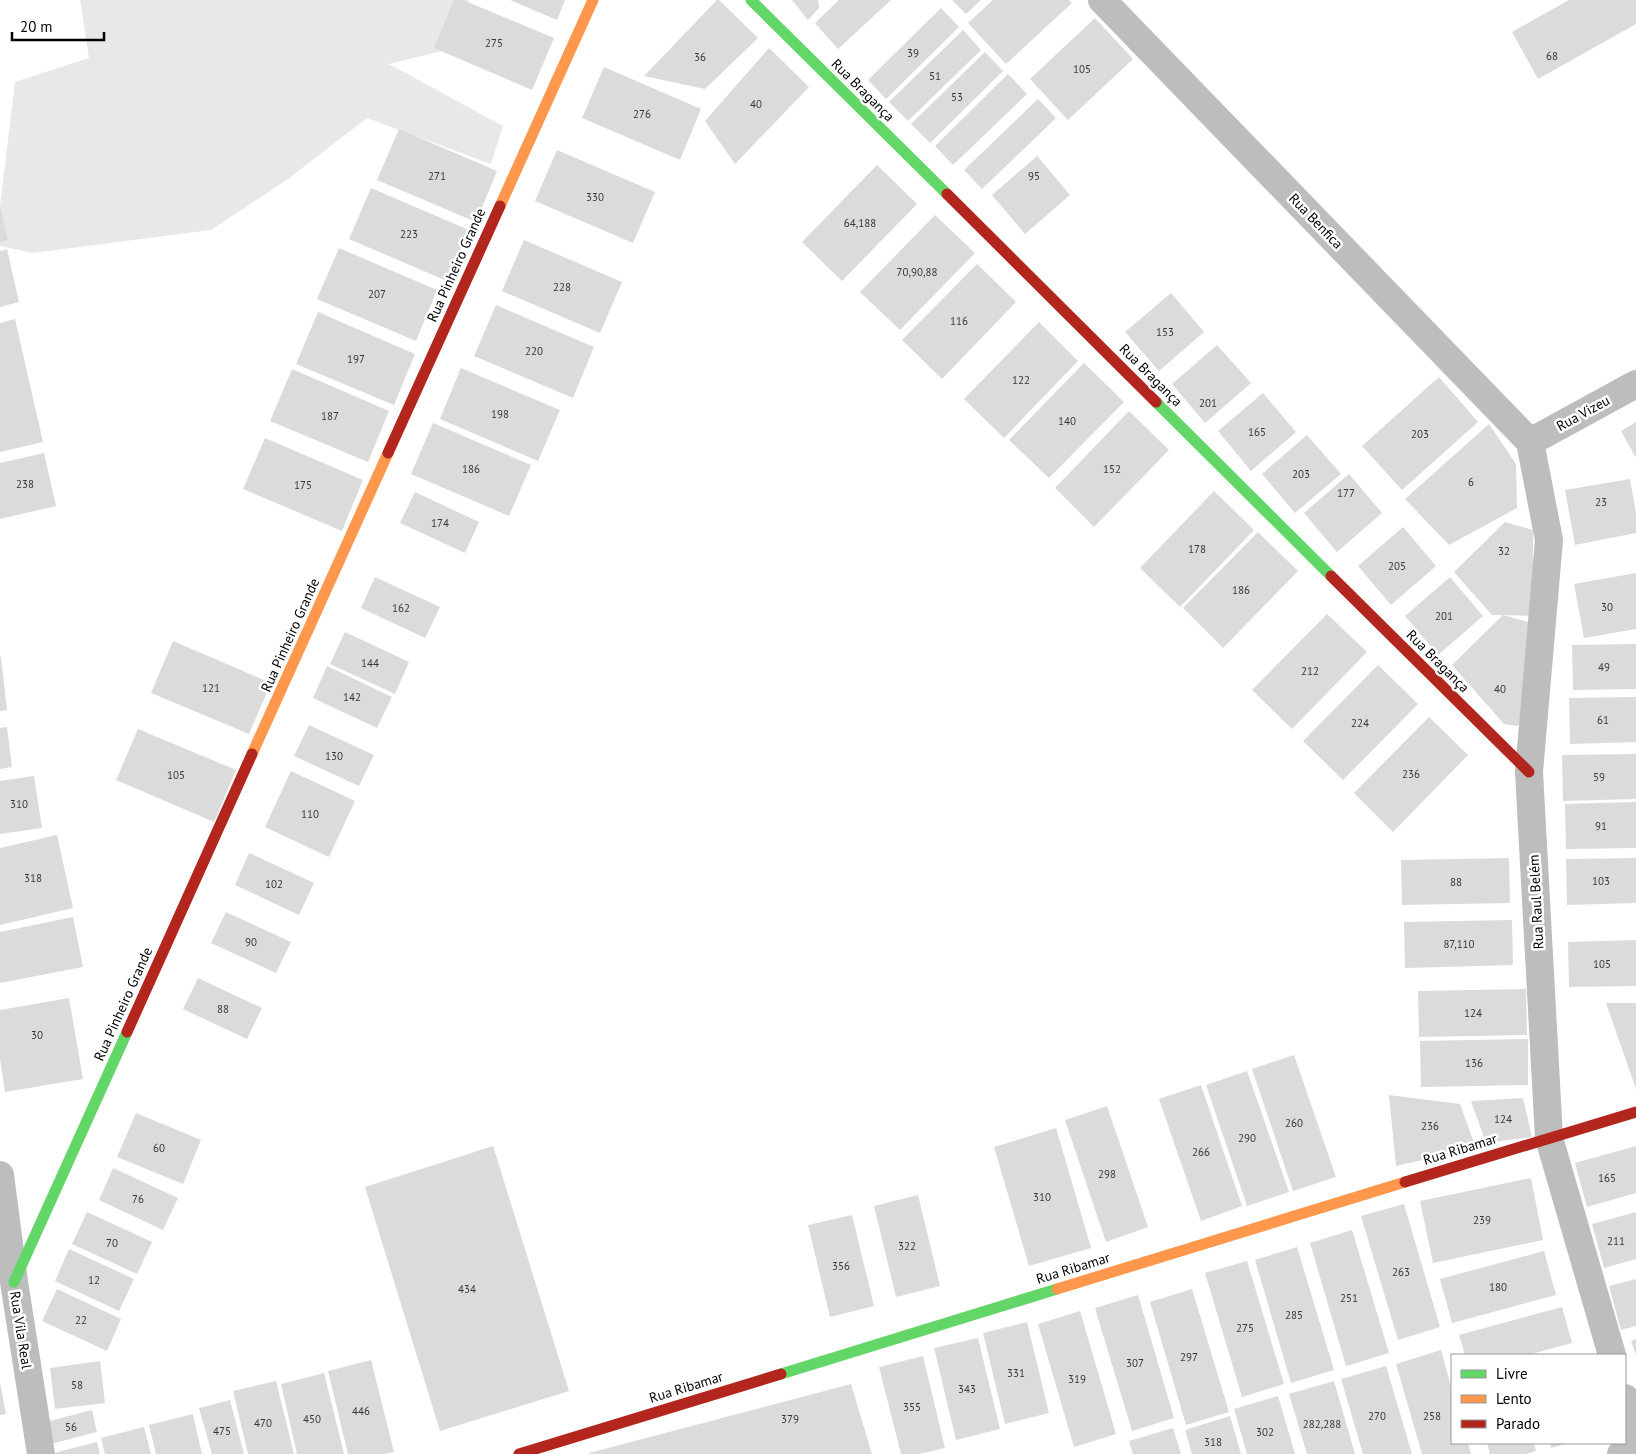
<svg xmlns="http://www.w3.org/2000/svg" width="1636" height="1454" font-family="'PT Sans',sans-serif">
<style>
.green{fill:#e8e8e8}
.building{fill:#dbdbdb}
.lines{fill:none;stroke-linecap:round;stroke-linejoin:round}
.street{stroke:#bdbdbd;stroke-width:28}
.fast{stroke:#63d668;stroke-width:11}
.slow{stroke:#ff974d;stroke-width:11}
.jam{stroke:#b3261e;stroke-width:11}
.labels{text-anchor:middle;stroke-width:5;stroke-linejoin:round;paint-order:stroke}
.number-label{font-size:11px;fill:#373737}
.street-label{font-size:14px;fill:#000;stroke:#fff}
</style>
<rect width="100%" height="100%" fill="#fff"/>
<path class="green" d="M80,0H469L458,47L389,64L503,126L491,164L367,118L288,179L211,230L33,253L0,246V206L15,82L89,58Z"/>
<path class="building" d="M454,0H463L554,38L532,90L434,48Z
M510,0H565L557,20Z
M717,0H719L758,38L705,89L644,76Z
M792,0H818L819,8L808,20Z
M839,0H891L838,49L815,23Z
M952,0H981L966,14Z
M993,0H1069L1072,3L1006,64L968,23Z
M1569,0H1636V24L1538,79L1512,32Z
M941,8L959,27L886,99L868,80Z
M1095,18L1133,59L1068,120L1030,79Z
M963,30L981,50L908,121L889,102Z
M769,48L809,87L735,164L705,121Z
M985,52L1003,71L930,143L911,124Z
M604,67L701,109L680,160L582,118Z
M1008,74L1027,94L953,165L935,146Z
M1038,99L1056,118L982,189L964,170Z
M399,129L497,171L476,222L377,180Z
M557,150L655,192L633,243L535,201Z
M1037,156L1070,195L1025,234L992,195Z
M877,165L917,204L842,281L802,242Z
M371,188L469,230L447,281L349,239Z
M0,207L8,240L0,242Z
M935,215L975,253L900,330L860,292Z
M524,240L622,282L600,333L502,291Z
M339,248L437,290L416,341L317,299Z
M7,249L19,302L0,307V251Z
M977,264L1016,302L942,379L902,340Z
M1171,293L1204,332L1159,371L1125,332Z
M496,305L594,347L573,398L474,356Z
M318,312L415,354L394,405L296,364Z
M15,319L43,442L0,452V323Z
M1039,322L1078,361L1004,438L964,399Z
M1217,345L1251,383L1205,423L1172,384Z
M1084,363L1124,402L1049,478L1009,440Z
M461,368L560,410L538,461L440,419Z
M292,369L389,411L368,462L270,421Z
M1439,377L1478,422L1402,490L1362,446Z
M1263,393L1296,432L1251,471L1218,431Z
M1129,411L1169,450L1094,527L1055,488Z
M1636,422V458L1621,431Z
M433,423L531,465L509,516L411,474Z
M1489,424L1516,464L1517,508L1449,545L1405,499Z
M1307,435L1341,474L1295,513L1262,474Z
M265,438L363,480L342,531L243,489Z
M44,453L56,506L0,519V463Z
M1349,474L1382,513L1337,552L1304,513Z
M1630,479L1636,513V533L1575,545L1565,490Z
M1214,491L1254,530L1180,607L1140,568Z
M415,492L479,522L465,553L400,523Z
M1505,522L1533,530V616L1503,615L1531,623L1525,713L1518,726L1504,724L1452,665L1503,615H1492L1454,572Z
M1403,527L1436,566L1391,605L1358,566Z
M1258,532L1298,571L1223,648L1183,608Z
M1636,573V629L1584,638L1574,584Z
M375,577L440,607L425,638L361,608Z
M1450,577L1483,616L1438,655L1405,616Z
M1327,614L1367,652L1292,729L1252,690Z
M345,632L409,662L395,694L330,664Z
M173,641L271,683L249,734L151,693Z
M1636,644V689L1573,690L1572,645Z
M0,657H1L7,710L0,711Z
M1378,665L1418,704L1343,780L1303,741Z
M327,666L392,697L377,728L313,698Z
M1636,697V742L1570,744L1569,698Z
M1429,717L1468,755L1393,832L1354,793Z
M309,725L374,755L359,786L294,756Z
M7,727L12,767L0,769V728Z
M138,729L236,770L214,822L116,780Z
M1636,754V799L1563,801L1562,755Z
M291,771L355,801L329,857L265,827Z
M34,776L42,828L0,834V781Z
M1636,802V848L1566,849L1565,804Z
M57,835L73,908L0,925V848Z
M249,853L314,883L299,915L235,885Z
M1509,858L1510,903L1402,905L1401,860Z
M1636,858V903L1567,905L1566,859Z
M226,912L291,942L276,973L211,943Z
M73,917L83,967L0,983V932Z
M1512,920L1513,965L1405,968L1404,922Z
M1636,940V986L1569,987L1568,942Z
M198,978L262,1008L247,1039L183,1009Z
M1526,989L1527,1035L1419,1037L1418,991Z
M69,998L83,1079L5,1092L0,1059V1010Z
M1606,1003H1636V1089Z
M1528,1039V1085L1421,1087L1420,1041Z
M1294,1055L1336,1177L1293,1191L1252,1069Z
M1247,1071L1289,1192L1247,1206L1206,1085Z
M1201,1085L1242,1206L1201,1221L1159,1099Z
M1389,1095L1460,1104L1476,1148L1396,1166Z
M1523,1098L1532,1137L1486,1143L1471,1101Z
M1107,1106L1148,1227L1106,1242L1065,1120Z
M136,1113L201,1140L183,1184L117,1157Z
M1056,1128L1091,1248L1029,1266L994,1147Z
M493,1146L569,1391L440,1431L365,1187Z
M1636,1146V1193L1587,1207L1575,1163Z
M113,1168L178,1198L163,1230L99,1200Z
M1531,1178L1543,1240L1433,1263L1420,1201Z
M918,1195L940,1286L896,1297L874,1206Z
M1404,1204L1440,1327L1398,1340L1361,1216Z
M87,1212L152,1242L137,1274L72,1244Z
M1636,1212V1259L1604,1268L1592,1224Z
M852,1215L874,1306L830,1317L808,1225Z
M1352,1230L1389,1353L1346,1366L1310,1243Z
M1297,1247L1334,1370L1291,1383L1255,1260Z
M69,1249L134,1279L119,1311L55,1281Z
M1544,1251L1556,1295L1452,1323L1440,1279Z
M1247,1261L1284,1384L1242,1397L1205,1273Z
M1636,1279V1326L1621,1330L1609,1286Z
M57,1289L121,1319L107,1351L42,1321Z
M1192,1289L1229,1412L1186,1425L1150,1302Z
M1138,1295L1174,1418L1132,1431L1095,1308Z
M1562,1307L1572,1343L1528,1355H1465L1459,1335Z
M1080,1311L1116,1434L1074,1447L1038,1324Z
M1027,1322L1049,1413L1005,1424L983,1333Z
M978,1338L1000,1429L956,1440L934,1348Z
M1636,1339V1355L1631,1341Z
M1441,1350L1452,1390V1443H1468L1471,1454H1422L1396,1364Z
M923,1356L945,1448L919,1454H901L879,1367Z
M371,1360L394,1452L385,1454H348L328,1371Z
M100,1361L105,1403L55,1409L50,1368Z
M1386,1366L1412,1454H1363L1341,1379Z
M324,1373L344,1454H297L281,1384Z
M276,1381L294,1454H248L233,1391Z
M1334,1381L1355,1454H1307L1289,1394Z
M0,1383L6,1414L0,1415Z
M851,1384L872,1454H589V1453Z
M1278,1396L1295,1454H1247L1234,1409Z
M230,1400L244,1454H212L199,1408Z
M92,1410L97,1432L51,1444L46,1422Z
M193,1414L202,1454H156L149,1425Z
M1230,1416L1241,1454H1192L1185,1430Z
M144,1427L151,1454H105L101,1438Z
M1173,1428L1181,1454H1133L1129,1441Z
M97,1442L100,1454H54V1453Z
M1487,1443H1534L1536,1451L1526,1454H1490Z
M1550,1443H1569L1551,1448Z"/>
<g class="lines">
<path class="street" d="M1102,0L1530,442
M1530,442L1549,540L1529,772L1549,1138L1612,1355
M1530,442L1636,384
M0,1175L14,1282L41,1454
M1625,1398L1636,1437
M1621,1454L1636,1450"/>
<path class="fast" d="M751,0L947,194
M1156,402L1331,576
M14,1282L127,1032
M781,1374L1057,1289"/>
<path class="slow" d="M500,206L593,0
M252,754L388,453
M1057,1289L1405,1182"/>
<path class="jam" d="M947,194L1156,402
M388,453L500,206
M1331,576L1529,772
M127,1032L252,754
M1405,1182L1636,1112
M519,1454L781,1374"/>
</g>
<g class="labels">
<g class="number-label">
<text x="494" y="47">275</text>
<text x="913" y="57">39</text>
<text x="1552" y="60">68</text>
<text x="700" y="61">36</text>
<text x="1082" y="73">105</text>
<text x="935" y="80">51</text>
<text x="957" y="101">53</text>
<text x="756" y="108">40</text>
<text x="642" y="118">276</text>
<text x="437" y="180">271</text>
<text x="1034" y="180">95</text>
<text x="595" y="201">330</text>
<text x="860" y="227">64,188</text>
<text x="409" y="238">223</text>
<text x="917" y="276">70,90,88</text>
<text x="562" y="291">228</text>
<text x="377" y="298">207</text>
<text x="959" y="325">116</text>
<text x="1165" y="336">153</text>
<text x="534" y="355">220</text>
<text x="356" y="363">197</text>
<text x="1021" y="384">122</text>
<text x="1208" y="407">201</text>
<text x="500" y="418">198</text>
<text x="330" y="420">187</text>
<text x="1067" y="425">140</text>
<text x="1257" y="436">165</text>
<text x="1420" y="438">203</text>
<text x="471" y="473">186</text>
<text x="1112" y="473">152</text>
<text x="1301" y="478">203</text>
<text x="1471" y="486">6</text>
<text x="25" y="488">238</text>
<text x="303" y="489">175</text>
<text x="1346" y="497">177</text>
<text x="1601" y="506">23</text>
<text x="440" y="527">174</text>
<text x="1197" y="553">178</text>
<text x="1504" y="555">32</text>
<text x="1397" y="570">205</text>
<text x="1241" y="594">186</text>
<text x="1607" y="611">30</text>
<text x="401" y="612">162</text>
<text x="1444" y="620">201</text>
<text x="370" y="667">144</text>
<text x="1604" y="671">49</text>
<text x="1310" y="675">212</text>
<text x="211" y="692">121</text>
<text x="1500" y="693">40</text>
<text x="352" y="701">142</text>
<text x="1603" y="724">61</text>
<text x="1360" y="727">224</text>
<text x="334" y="760">130</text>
<text x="1411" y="778">236</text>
<text x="176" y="779">105</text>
<text x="1599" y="781">59</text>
<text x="19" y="808">310</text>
<text x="310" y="818">110</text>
<text x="1601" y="830">91</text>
<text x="33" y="882">318</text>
<text x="1601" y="885">103</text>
<text x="1456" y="886">88</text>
<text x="274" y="888">102</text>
<text x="251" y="946">90</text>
<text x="1459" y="948">87,110</text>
<text x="1602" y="968">105</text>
<text x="223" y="1013">88</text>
<text x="1473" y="1017">124</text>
<text x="37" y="1039">30</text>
<text x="1474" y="1067">136</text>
<text x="1503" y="1123">124</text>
<text x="1294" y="1127">260</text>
<text x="1430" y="1130">236</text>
<text x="1247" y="1142">290</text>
<text x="159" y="1152">60</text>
<text x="1201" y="1156">266</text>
<text x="1107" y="1178">298</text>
<text x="1607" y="1182">165</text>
<text x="1042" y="1201">310</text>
<text x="138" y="1203">76</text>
<text x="1482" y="1224">239</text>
<text x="1616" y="1245">211</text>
<text x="112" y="1247">70</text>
<text x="907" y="1250">322</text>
<text x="841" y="1270">356</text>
<text x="1401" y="1276">263</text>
<text x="94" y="1284">12</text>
<text x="1498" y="1291">180</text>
<text x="467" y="1293">434</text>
<text x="1349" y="1302">251</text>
<text x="1294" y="1319">285</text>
<text x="81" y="1324">22</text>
<text x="1245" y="1332">275</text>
<text x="1189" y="1361">297</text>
<text x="1135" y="1367">307</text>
<text x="1016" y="1377">331</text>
<text x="1077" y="1383">319</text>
<text x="77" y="1389">58</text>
<text x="967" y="1393">343</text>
<text x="912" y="1411">355</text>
<text x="361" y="1415">446</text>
<text x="1377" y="1420">270</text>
<text x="1432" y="1420">258</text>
<text x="312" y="1423">450</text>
<text x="790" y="1423">379</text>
<text x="263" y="1427">470</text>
<text x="1322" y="1428">282,288</text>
<text x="71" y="1431">56</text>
<text x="222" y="1435">475</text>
<text x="1265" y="1436">302</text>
<text x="1213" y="1446">318</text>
</g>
<g class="street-label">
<text transform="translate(863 90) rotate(45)" y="5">Rua Bragança</text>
<text transform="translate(1316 221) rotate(46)" y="5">Rua Benfica</text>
<text transform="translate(456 265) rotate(-66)" y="5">Rua Pinheiro Grande</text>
<text transform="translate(1151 375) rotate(45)" y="5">Rua Bragança</text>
<text transform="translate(1583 413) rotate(-29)" y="5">Rua Vizeu</text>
<text transform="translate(290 635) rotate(-66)" y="5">Rua Pinheiro Grande</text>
<text transform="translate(1438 661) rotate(45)" y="5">Rua Bragança</text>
<text transform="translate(1536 902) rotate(-93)" y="5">Rua Raul Belém</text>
<text transform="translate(123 1004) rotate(-66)" y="5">Rua Pinheiro Grande</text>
<text transform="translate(1460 1149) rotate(-17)" y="5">Rua Ribamar</text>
<text transform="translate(1073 1268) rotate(-17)" y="5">Rua Ribamar</text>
<text transform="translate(21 1330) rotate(81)" y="5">Rua Vila Real</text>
<text transform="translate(686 1387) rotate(-17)" y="5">Rua Ribamar</text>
</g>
</g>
<rect x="1451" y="1354" width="175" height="90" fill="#ffffff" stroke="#999999"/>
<rect x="1461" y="1370" width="25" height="8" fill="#63d668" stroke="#999999"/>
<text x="1496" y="1379" font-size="15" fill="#000000">Livre</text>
<rect x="1461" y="1395" width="25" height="8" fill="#ff974d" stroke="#999999"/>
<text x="1496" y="1404" font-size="15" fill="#000000">Lento</text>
<rect x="1461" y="1420" width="25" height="8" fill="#b3261e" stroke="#999999"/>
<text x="1496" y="1429" font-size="15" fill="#000000">Parado</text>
<path d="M12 32v8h92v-8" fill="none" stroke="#000000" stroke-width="2.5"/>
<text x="20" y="32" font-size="15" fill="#000000" stroke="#ffffff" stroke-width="4" paint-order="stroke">20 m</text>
</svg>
